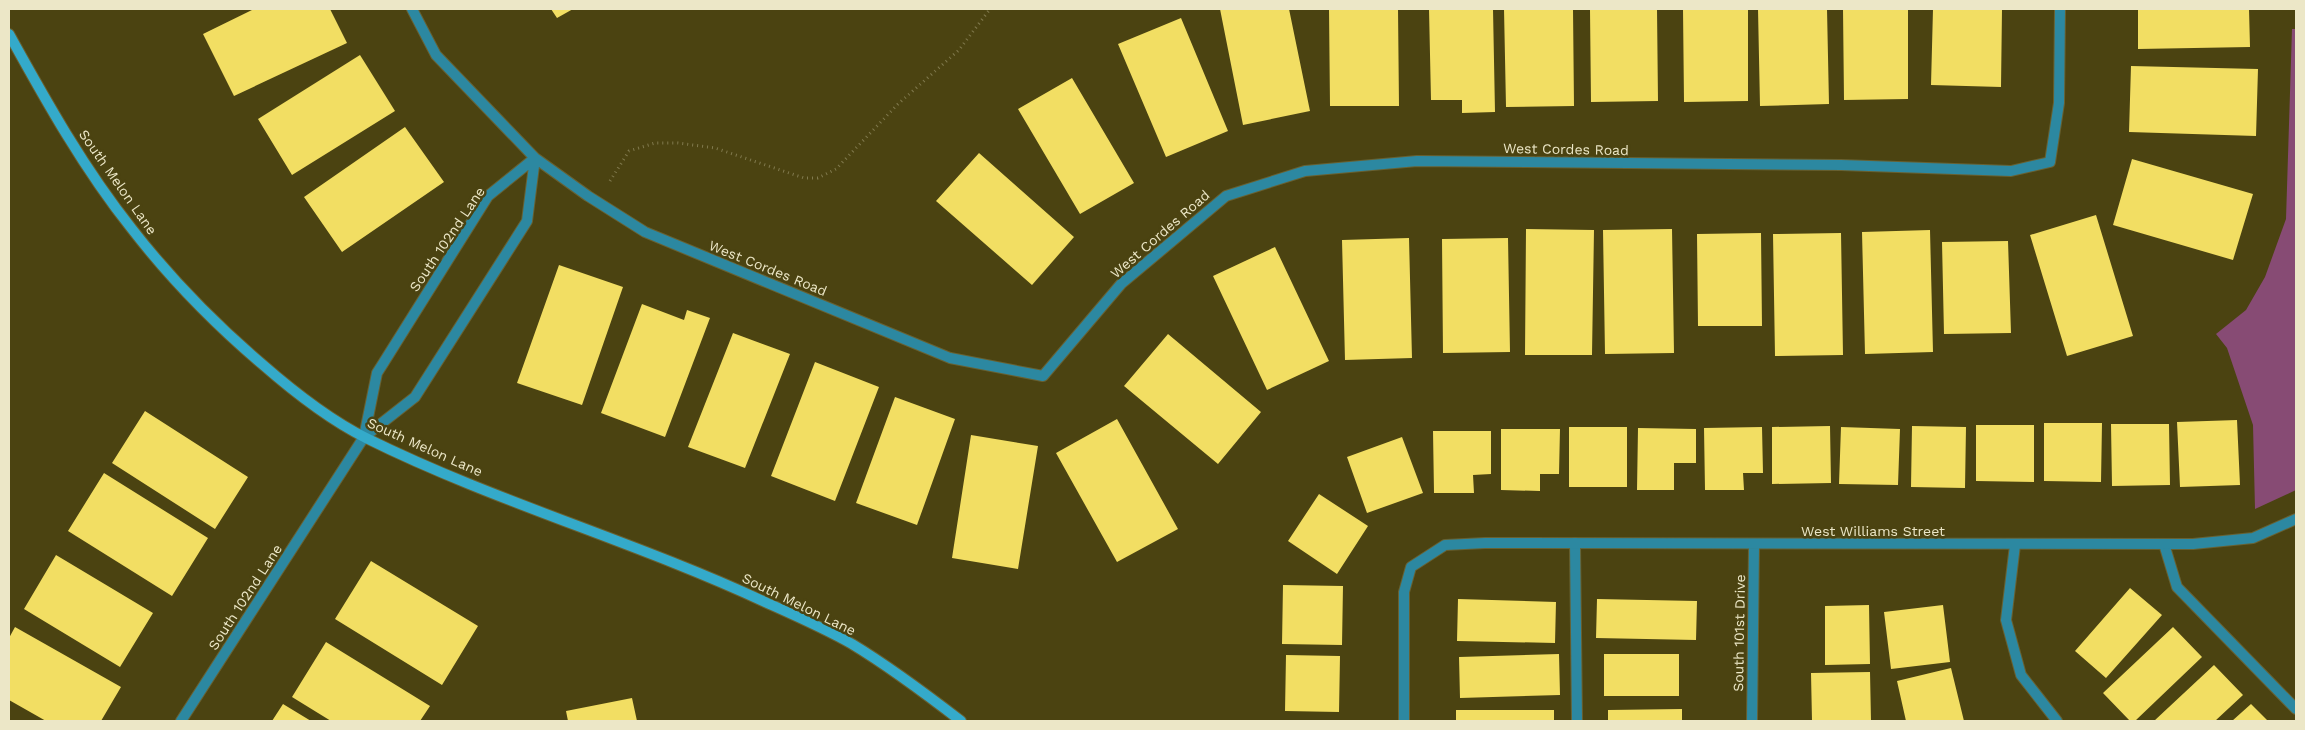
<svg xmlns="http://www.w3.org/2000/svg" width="2305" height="730" font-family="'Work Sans',sans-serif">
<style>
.green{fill:#874b74}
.building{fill:#f2de63}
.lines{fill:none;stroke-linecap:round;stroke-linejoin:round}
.lane-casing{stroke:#686132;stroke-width:12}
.street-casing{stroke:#686132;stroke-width:12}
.secondary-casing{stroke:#686132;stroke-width:12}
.path{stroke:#817a4e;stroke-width:3;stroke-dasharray:1 4;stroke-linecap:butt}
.lane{stroke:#2c88a1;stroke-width:10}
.street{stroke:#2c88a1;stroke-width:10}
.secondary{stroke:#34aaca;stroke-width:10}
.labels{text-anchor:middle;stroke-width:5;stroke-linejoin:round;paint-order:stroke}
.street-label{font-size:14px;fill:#ece7c7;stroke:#4b4311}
</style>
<rect width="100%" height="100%" fill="#4b4311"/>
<path class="green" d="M2292,29H2296V490L2255,509L2253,425L2227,348L2216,334L2246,310L2265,277L2286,219Z"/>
<path class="building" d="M254,9H330L347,43L234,96L203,34Z
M551,9H573L557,18Z
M1220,9H1289L1310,111L1243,125Z
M1329,9H1398L1399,106H1330Z
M1429,9H1493L1495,112L1462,113V100H1431Z
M1504,9H1573L1574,106L1506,107Z
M1657,9L1658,101L1591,102L1590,10Z
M1683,9H1748V101L1684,102Z
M1758,9H1827L1829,104L1760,106Z
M1843,9H1908V99L1844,100Z
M1933,9H2002L2001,87L1931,85Z
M2138,9H2249L2250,47L2138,49Z
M1181,18L1228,131L1166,157L1118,44Z
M360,55L395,111L292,175L258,119Z
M2131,66L2258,69L2256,136L2129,132Z
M1072,78L1134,183L1080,214L1018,109Z
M405,127L444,182L342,252L304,197Z
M979,153L1074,237L1032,285L936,201Z
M2132,159L2253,194L2233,260L2113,225Z
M2096,215L2133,336L2067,356L2030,235Z
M1526,229L1594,230L1592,355H1525Z
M1672,229L1674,353L1605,354L1603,230Z
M1930,230L1933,352L1865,354L1862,232Z
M1761,233L1762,326H1698L1697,234Z
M1841,233L1843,355L1775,356L1773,234Z
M1409,238L1412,358L1345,360L1342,240Z
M1508,238L1510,352L1443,353L1442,239Z
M2008,241L2011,333L1944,334L1942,242Z
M1275,247L1329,361L1267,390L1213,276Z
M559,265L623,287L582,405L517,383Z
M642,304L684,320L687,310L710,318L665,437L601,413Z
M733,333L790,354L745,468L688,447Z
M1168,334L1261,412L1218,464L1124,386Z
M815,362L879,387L835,501L771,476Z
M895,397L955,419L917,525L856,503Z
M145,411L248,477L215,529L112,463Z
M1117,419L1178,529L1117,562L1056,453Z
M2237,420L2240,485L2180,487L2177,422Z
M2044,423H2102L2101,482L2044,481Z
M2111,424H2169L2170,485L2112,486Z
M1976,425H2034V482L1976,481Z
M1830,426L1831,483L1772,484V427Z
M1912,426L1966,427L1965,488L1911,487Z
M1569,427H1627V487H1569Z
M1762,427L1763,473H1743L1744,490H1705L1704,428Z
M1841,427L1900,429L1898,485L1839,484Z
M1638,428L1696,429V463H1674V490H1637Z
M1501,429H1560L1559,474H1540V491L1501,490Z
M1433,431H1491V474L1473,475L1474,493H1434Z
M971,435L1038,446L1018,569L952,558Z
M1402,437L1423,493L1367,513L1347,457Z
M104,473L208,538L172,596L68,531Z
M1319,494L1368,526L1337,574L1288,541Z
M56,555L153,613L120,667L24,609Z
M371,561L478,626L442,685L335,619Z
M1283,585L1343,586L1342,645L1282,644Z
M2130,588L2162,615L2106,678L2075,651Z
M1458,599L1556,602L1555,643L1457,641Z
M1597,599L1697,601L1696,640L1596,638Z
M1869,605L1870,664L1825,665V606Z
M1943,605L1950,662L1891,669L1884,612Z
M15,627L121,687L101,721H46L9,700V638Z
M2173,627L2202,657L2135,721H2130L2103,693Z
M326,642L430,706L420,721H331L292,697Z
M1559,654L1560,695L1460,698L1459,657Z
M1604,654H1679V696H1604Z
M1286,655L1340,656L1339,712L1285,711Z
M2214,665L2243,695L2215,721H2154Z
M1951,668L1964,721H1906L1897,681Z
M1870,672L1871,721H1812L1811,673Z
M632,698L637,721H568L566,711Z
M283,704L311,721H272Z
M2251,704L2268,721H2232Z
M1682,709V721H1608V710Z
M1456,710H1554V721H1456Z"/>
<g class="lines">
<defs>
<path id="lane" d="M1575,543L1577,721
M2164,544L2177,587L2296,709"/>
<path id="street" d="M412,9L436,55L535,158L588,196L645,232L950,358L1043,376L1121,284L1226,196L1305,171L1417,161L1841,165L2011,171L2050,162L2059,103L2060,9
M364,437L377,373L384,362L488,196L535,158
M2015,545L2006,620L2021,675L2057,721
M181,721L364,437L415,397L527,221L535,158
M1404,721V592L1411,567L1445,545L1485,543L2193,544L2253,538L2296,519
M1752,721L1754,545"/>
<path id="secondary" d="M9,34C46,101 84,169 132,229C170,278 215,324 262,364C294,392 328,419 366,438C495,502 634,541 765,602C794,615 824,628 852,644C890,667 926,694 961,721"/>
</defs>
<use href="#lane" class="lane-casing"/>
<use href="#street" class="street-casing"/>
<use href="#secondary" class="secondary-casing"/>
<path class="path" d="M610,181L629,151L655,143H678L715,148L804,178H818L836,169L898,104L959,50L990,9"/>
<use href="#lane" class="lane"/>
<use href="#street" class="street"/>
<use href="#secondary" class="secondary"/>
</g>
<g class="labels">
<g class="street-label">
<text transform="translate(1566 149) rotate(1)" y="5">West Cordes Road</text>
<text transform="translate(118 182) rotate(55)" y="5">South Melon Lane</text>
<text transform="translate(1160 234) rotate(-41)" y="5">West Cordes Road</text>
<text transform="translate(447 239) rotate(-56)" y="5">South 102nd Lane</text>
<text transform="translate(768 268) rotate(22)" y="5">West Cordes Road</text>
<text transform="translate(425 447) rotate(24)" y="5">South Melon Lane</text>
<text x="1873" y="536">West Williams Street</text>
<text transform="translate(245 597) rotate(-57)" y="5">South 102nd Lane</text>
<text transform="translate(799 604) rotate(26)" y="5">South Melon Lane</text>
<text transform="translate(1739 633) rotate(-89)" y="5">South 101st Drive</text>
</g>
</g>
<rect width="2305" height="730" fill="none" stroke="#ece7c7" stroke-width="20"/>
</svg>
